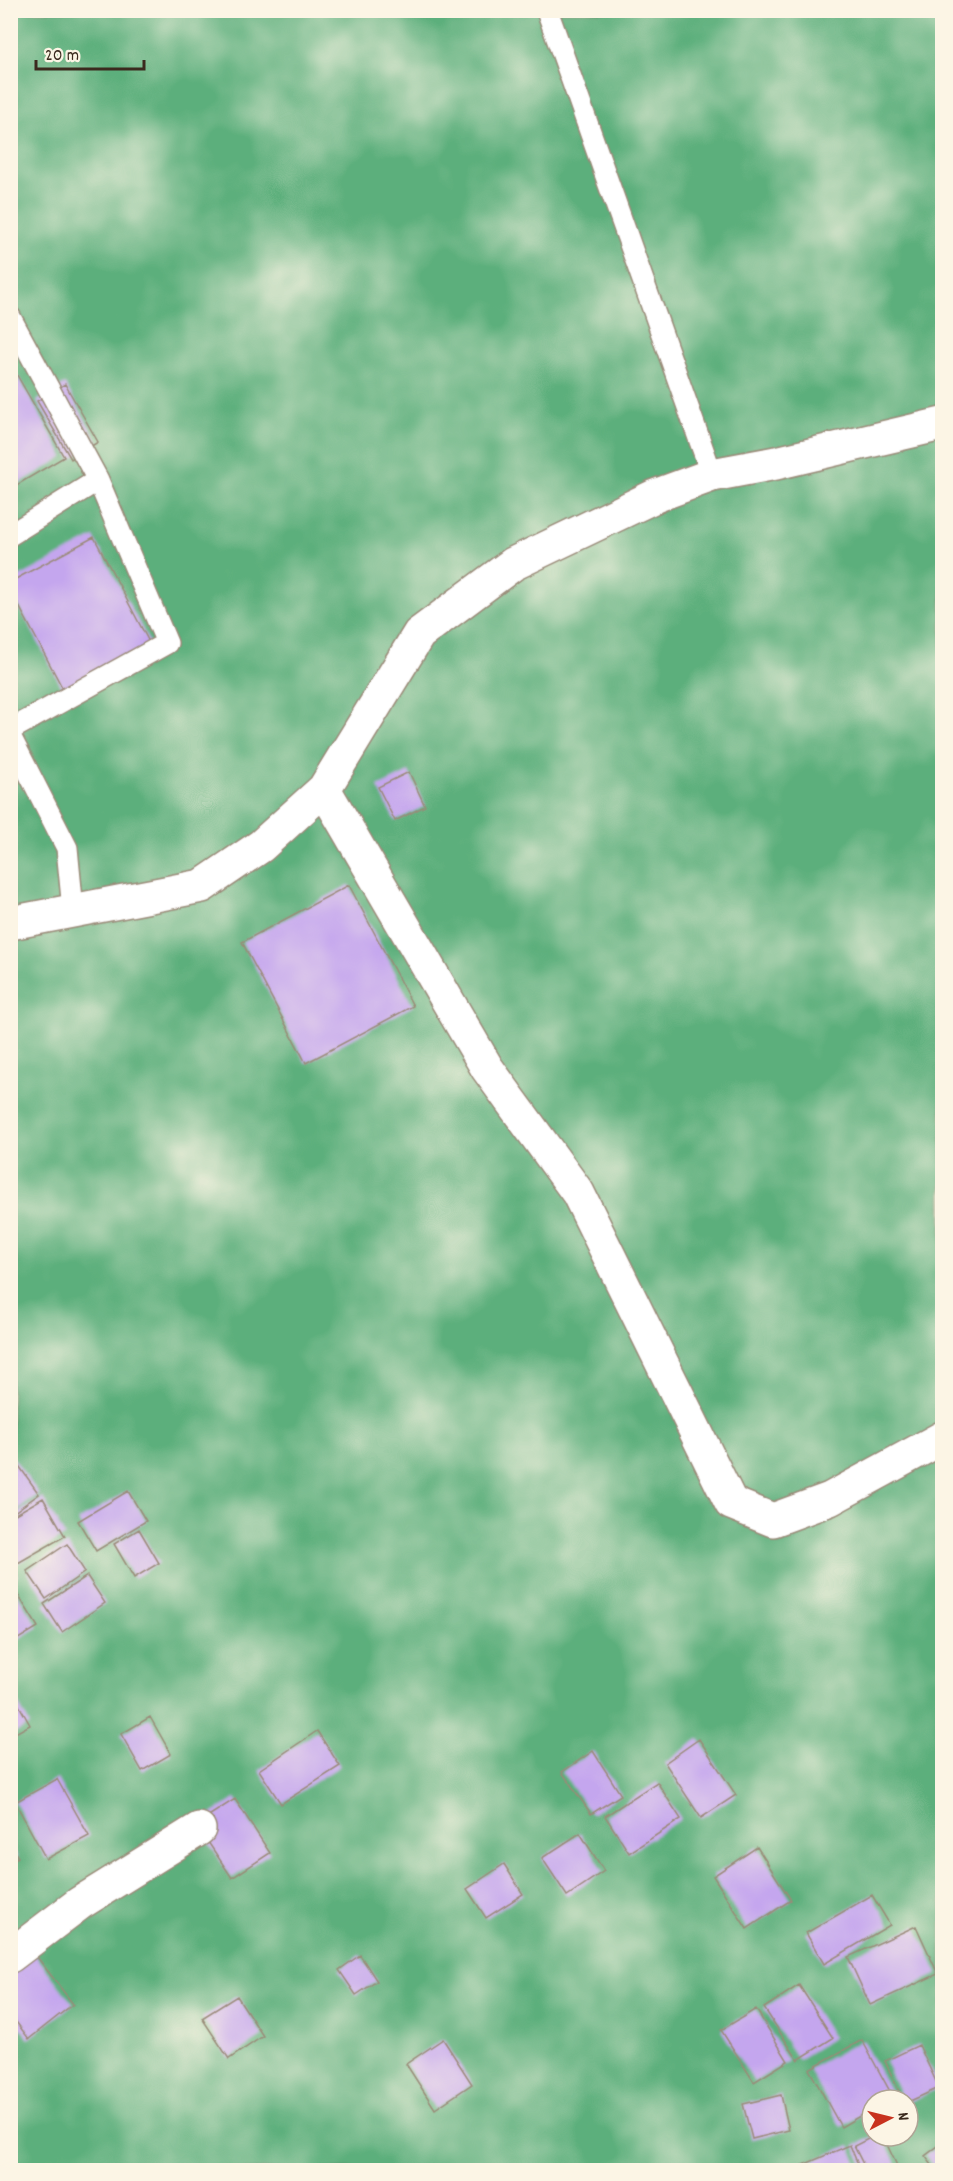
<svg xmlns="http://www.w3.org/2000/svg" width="953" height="2181" font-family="Dekko,sans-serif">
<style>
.forest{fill:#5caf7c;stroke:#4c6c4d;stroke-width:1.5;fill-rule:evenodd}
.building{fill:#c4a6ee}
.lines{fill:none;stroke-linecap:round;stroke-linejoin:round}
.service-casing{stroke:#9a8a78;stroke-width:24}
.minor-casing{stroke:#9a8a78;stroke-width:36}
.service{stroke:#fff;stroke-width:21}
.minor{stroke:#fff;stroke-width:33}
</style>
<rect width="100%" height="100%" fill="#fcf5e5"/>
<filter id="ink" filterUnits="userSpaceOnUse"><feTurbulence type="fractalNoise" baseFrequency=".0167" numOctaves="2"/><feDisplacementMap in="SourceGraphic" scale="12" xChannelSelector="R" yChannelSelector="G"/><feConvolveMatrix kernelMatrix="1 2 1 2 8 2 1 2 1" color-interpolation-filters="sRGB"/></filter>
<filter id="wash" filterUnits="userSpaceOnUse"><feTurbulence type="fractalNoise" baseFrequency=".008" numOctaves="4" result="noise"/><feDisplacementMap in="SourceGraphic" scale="24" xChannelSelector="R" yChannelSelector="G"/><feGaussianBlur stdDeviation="1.35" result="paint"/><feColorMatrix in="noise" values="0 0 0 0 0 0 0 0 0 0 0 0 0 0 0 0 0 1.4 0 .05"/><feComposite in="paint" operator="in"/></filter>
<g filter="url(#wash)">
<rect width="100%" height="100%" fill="#f8ead3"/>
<path class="forest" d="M11,11H942V2170H11ZM872,2100H908V2136H872Z"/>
<g id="blocks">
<path class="building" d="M10,363L64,457L10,489Z
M65,384L98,442L71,459L37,401Z
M94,537L150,644L64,691L10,589V582Z
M409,772L425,806L395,821L378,787Z
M349,885L413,1006L306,1063L242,942Z
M12,1456L39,1494L10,1515V1457Z
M128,1491L146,1521L96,1551L78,1521Z
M43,1498L65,1536L18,1563L10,1549V1517Z
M139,1529L159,1563L134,1578L114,1544Z
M67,1544L85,1572L46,1599L27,1571Z
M10,1565L18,1576L10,1580Z
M87,1576L105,1603L62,1632L44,1604Z
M15,1590L38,1627L10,1644V1593Z
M10,1689L30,1725L10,1736Z
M150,1717L171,1754L142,1771L121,1734Z
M317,1731L340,1766L281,1804L259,1770Z
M699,1739L736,1795L701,1818L665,1763Z
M593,1751L621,1795L591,1814L562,1772Z
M57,1779L89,1836L46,1859L15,1802Z
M657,1782L681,1819L629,1853L605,1816Z
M235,1799L270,1853L232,1878L196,1824Z
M580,1833L604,1871L567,1896L542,1858Z
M10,1845L18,1857L10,1862Z
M757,1847L791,1900L747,1929L713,1876Z
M504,1864L523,1894L486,1918L467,1889Z
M872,1895L890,1925L824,1964L806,1933Z
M916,1926L938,1974L870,2005L848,1957Z
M31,1949L73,2004L29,2039L10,2014V1965Z
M360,1955L377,1981L356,1995L339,1970Z
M799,1985L833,2038L798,2060L764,2008Z
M237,1996L263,2036L229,2059L202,2018Z
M756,2009L788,2061L754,2082L721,2030Z
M443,2039L472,2084L435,2109L406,2064Z
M862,2040L893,2097L888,2100H872V2109L841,2127L809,2069Z
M919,2045L939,2088L908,2102V2100H903L885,2061Z
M781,2095L789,2130L752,2139L743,2104Z
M874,2136H883L899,2170H866L854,2146Z
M942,2143V2170H936L925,2156Z
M850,2145L860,2170H800L798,2167Z"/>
</g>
</g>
<g filter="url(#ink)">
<use href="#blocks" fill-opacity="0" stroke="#9a8a78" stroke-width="1.5"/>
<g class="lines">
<defs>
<path id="service" d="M547,10L712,475
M10,317L98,480L167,643L10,730
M10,535L98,480
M10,736L67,848L73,910"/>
<path id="minor" d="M324,789L487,1068L578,1193L731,1503L773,1520L830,1499L942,1438
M10,923L202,886L261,846L324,789L419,634L513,564L655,496L712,475L776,463L942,424
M10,1956L80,1903L199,1829"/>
</defs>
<use href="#service" class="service-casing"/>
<use href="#minor" class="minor-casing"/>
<use href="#service" class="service"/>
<use href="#minor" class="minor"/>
</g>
</g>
<rect width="953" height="2181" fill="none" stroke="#fcf5e5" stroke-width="36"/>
<g transform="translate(890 2118) rotate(83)"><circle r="28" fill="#fcf5e5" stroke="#afa495" stroke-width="1.5"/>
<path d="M0-4.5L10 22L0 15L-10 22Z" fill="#c8321e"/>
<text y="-9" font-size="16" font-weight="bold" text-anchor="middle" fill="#3b2a1e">N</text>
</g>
<path d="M36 60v9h108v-9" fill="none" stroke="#3b2a1e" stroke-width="3"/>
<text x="45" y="60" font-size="18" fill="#3b2a1e" stroke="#fcf5e5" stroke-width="4.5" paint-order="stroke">20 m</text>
</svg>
